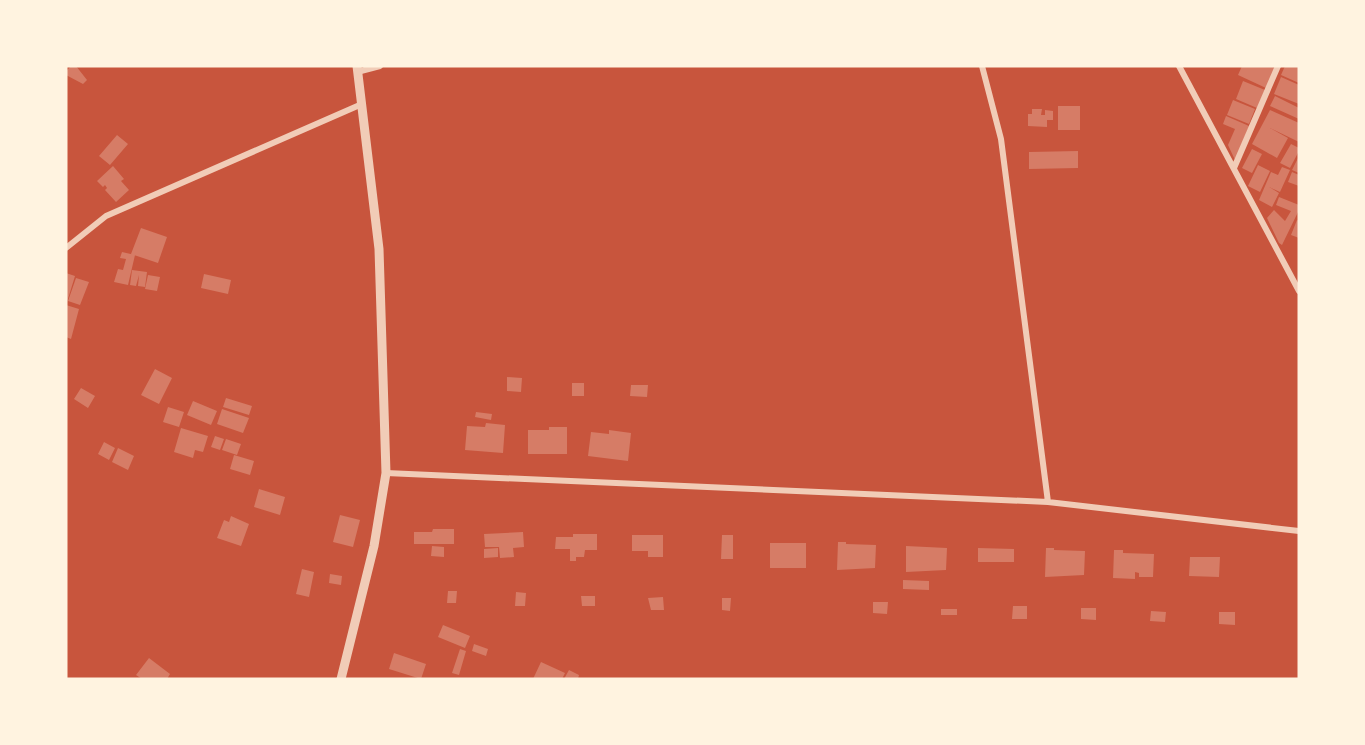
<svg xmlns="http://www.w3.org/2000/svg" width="1365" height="745" font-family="'Exo 2',sans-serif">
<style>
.building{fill:#d67c66}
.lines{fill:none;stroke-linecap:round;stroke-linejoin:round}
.minor{stroke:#f1ccb7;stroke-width:6}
.tertiary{stroke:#f1ccb7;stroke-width:9}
</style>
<rect width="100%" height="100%" fill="#c8553d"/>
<path class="building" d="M71,66H76L87,80L83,84L66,75V71Z
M1242,66H1276L1266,88L1238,75Z
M1285,66H1299V83L1281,75Z
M1281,77L1299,85V104L1274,94Z
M1243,81L1265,90L1257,108L1236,99Z
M1275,96L1299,108V119L1270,106Z
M1233,100L1255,109L1249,124L1227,115Z
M1058,106H1080V130H1058Z
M1032,109H1042L1041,115H1045V110L1053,111V120H1047V127L1028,126V114H1032Z
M1270,110L1299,123V142L1270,128L1288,138L1277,158L1252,144Z
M1226,116L1249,126L1235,160L1228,145L1235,129L1223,124Z
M117,135L128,144L110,165L99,156Z
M1291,144L1299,148V151L1290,168L1280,163Z
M1252,149L1262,154L1252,173L1242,168Z
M1078,151V168L1029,169V152Z
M1299,156V173L1292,170Z
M1258,165L1270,171L1260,192L1248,186Z
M113,166L124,179L121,181L129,190L116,202L105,190L107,188L105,185L103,187L97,181Z
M1282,167L1290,170L1280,192L1269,187L1279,193L1272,207L1259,200L1271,172L1278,175Z
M1292,172L1299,175V186L1288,182Z
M1279,197L1299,205V210L1282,245L1279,243L1267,218L1274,210L1285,221L1291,211L1276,205Z
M1297,220L1299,221V238L1291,235Z
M141,228L167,237L158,263L131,254Z
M122,252L135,255L128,285L114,282L118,269L123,270L126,259L120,258Z
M132,270L147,272L145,287L138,286L139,275L136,286L130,285Z
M66,273L75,276L67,302H66Z
M204,274L231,280L228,294L201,288Z
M148,275L160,277L157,291L145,289Z
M76,278L89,282L80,305L68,301Z
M66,305L79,309L71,339L66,337Z
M155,369L172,378L159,404L141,395Z
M507,377L522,378L521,392L507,391Z
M572,383H584V396H572Z
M631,385H648L647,397L630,396Z
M81,388L95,396L88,408L74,399Z
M226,398L252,406L249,415L223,407Z
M193,401L217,411L211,425L187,415Z
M168,407L184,412L179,427L163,422Z
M222,409L249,418L243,433L217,424Z
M476,412L492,414L491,420L475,417Z
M486,423L505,425L503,453L465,450L467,426L485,427Z
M549,427H567V454H528V430H549Z
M181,428L208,436L203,452L195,450L193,458L174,452Z
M609,430L631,433L628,461L588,456L591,432L609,434Z
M215,436L224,439L220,450L211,447Z
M226,439L241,444L237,455L222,450Z
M104,442L115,448L109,460L98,454Z
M118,448L134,456L128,470L112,462Z
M234,455L254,461L250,475L230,469Z
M259,489L285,497L280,515L254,507Z
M340,515L360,520L353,547L333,542Z
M231,516L249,524L241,546L217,538L224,520L229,522Z
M433,529H454V544H414V532H432Z
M523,532L524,547L513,548L514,557L500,558L499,547H485L484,534Z
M573,534H597V550H585L584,557H576V561H570V549H555L556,537H573Z
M632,535H663V557H648V551H632Z
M722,535H733V559H721Z
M838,542H846V544L876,545L875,568L837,570Z
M770,543H806V568H770Z
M432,546L444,547V557L431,556Z
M906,546L947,548L946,570L906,572Z
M498,548V557L484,558V549Z
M978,548L1014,549V562H978Z
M1046,548H1054V550L1085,551L1084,575L1045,577Z
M1114,550H1123V553L1154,554L1153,577H1139V573L1135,572V579L1113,578Z
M1190,557H1220L1219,577L1189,576Z
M302,569L314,572L309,597L296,594Z
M330,574L342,576L341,585L329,583Z
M903,580L929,581V590L903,589Z
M448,591H457L456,603H447Z
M516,592L526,593L525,606H515Z
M581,596H595V606H582Z
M663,597L664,610H651L648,598Z
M722,598H731L730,611L722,610Z
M873,602H888L887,614L873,613Z
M1013,606H1027V619H1012Z
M1081,608H1096V620L1081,619Z
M941,609H957V615H941Z
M1151,611L1166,612L1165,622L1150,621Z
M1219,612H1235V625L1219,624Z
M443,625L470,636L465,648L438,637Z
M474,644L488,649L486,656L472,651Z
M460,649L466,651L459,675L452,673Z
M394,653L426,664L421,679L389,669Z
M149,658L170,674L167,679H142L136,675Z
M541,662L565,673L562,679H533Z
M569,670L579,675L578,679H564Z"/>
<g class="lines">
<path class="minor" d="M982,66L1001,139L1048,502
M1179,66L1299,291
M357,72L380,66
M1234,168L1278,66
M66,248L106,216L362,104
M386,473L1048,502L1299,531"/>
<path class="tertiary" d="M341,679L374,546L386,473L379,249L357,66"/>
</g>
<rect width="1365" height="745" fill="none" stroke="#fff3e0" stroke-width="135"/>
</svg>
